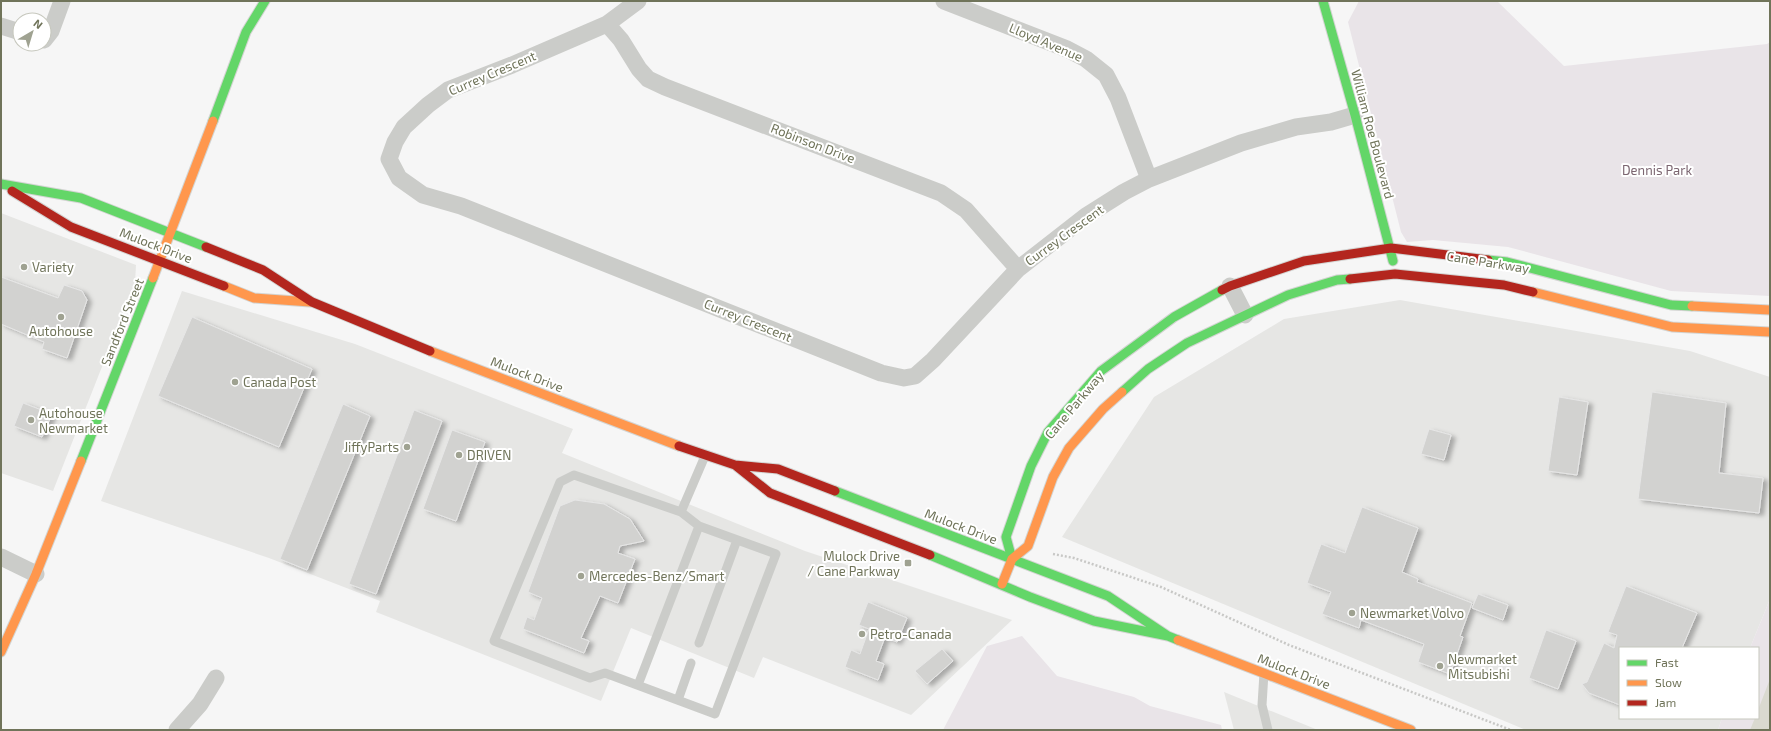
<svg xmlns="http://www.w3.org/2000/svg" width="1771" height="731" font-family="'Exo 2',sans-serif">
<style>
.built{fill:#e6e6e4}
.green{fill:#e9e4e8}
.water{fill:#dad9d0}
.building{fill:#d2d2d0;stroke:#e6e6e6;filter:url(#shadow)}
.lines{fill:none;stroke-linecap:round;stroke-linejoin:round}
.fast-casing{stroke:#d3d4d2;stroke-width:11}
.slow-casing{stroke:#d3d4d2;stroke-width:11}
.jam-casing{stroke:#d3d4d2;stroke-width:11}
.path{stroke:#c8c8c6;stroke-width:2.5;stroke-dasharray:2 2;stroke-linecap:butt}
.lane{stroke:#cbccc9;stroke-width:9}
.street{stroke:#cbccc9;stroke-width:17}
.fast{stroke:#63d668;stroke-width:9}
.slow{stroke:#ff974d;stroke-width:9}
.jam{stroke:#b3261e;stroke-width:9}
.poi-dot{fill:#9fa291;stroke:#fff;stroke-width:1.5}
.labels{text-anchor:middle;stroke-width:4;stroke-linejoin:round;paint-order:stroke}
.street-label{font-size:13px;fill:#70745a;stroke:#fff}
.park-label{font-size:13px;fill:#7c6671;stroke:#fff}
.poi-label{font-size:13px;fill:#70745a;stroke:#fff;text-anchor:start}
</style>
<defs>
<filter id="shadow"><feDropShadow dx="4.5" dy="2.5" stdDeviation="2" flood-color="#0004"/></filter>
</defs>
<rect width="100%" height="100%" fill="#f6f6f6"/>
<path class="built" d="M1,213L136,265L135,283L53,491L1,473Z
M182,291L355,344L573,429L562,453L805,551L1012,620L911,715L763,657L754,678L631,628L601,701L376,612L380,601L269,558L101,501Z
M1400,300L1690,351L1770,377V599L1750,648H1620V718H1722L1718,730H1526L1062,537L1154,397L1284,319Z
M1224,692L1318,730H1234Z"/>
<path class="green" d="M1359,1H1497L1564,66L1767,44L1770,42V296L1671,291L1508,247L1433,240L1407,242L1401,232L1348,22Z
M1770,599V730H1718L1722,718H1758V648H1750Z
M1022,636L1057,676L1134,697L1150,706L1221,725L1222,730H943L987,646Z"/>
<path class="water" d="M1770,679V730H1750L1755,718H1758V710Z"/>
<path class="building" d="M1,277L58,298L64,285L82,291L87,300L67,358L42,349L44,342L1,324Z
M192,317L312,369L279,447L158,396Z
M1652,392L1726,403L1719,473L1763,478L1759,513L1638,499Z
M1559,397L1588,402L1577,475L1548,471Z
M23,403L52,414L42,437L14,426Z
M343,404L370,416L307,570L280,559Z
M414,410L442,421L376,594L349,584Z
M1429,429L1451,435L1444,460L1421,454Z
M452,430L485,442L456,521L423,509Z
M575,500L604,504L630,519L644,541L620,546L618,553L635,559L618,603L600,596L581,638L589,641L584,653L523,629L527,617L534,620L542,598L528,592L560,506Z
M1362,507L1418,528L1402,572L1418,579L1417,582L1472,603L1460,636L1463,637L1450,674L1418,662L1424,644L1361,620L1359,628L1322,614L1331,592L1307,583L1321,544L1345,553Z
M1626,586L1697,613L1682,648H1620V705L1589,693L1582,684L1587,682L1604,643L1614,648L1617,635L1608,632Z
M1478,594L1508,605L1503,620L1472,608Z
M868,602L907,618L897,642L885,637L876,661L884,664L878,680L845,667L851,650L860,654L869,629L859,625Z
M1546,630L1576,641L1558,689L1529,678Z
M942,649L953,661L927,684L915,671Z"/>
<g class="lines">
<defs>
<path id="fast" d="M1323,1L1355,115L1393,261
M213,121L246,32L265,1
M1,184L81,198L206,247
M1488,260L1507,262L1671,305L1692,306
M1122,392L1148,369L1187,343L1288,295L1337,280L1350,279
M81,461L153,278
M835,491L1108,596L1168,636
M930,555L1030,597L1094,621L1168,636L1178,640
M1012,559L1006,537L1031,466L1048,432L1101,371L1174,317L1222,290"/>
<path id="slow" d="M153,278L213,121
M224,286L254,298L310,302
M1533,292L1672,327L1770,332
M1692,306L1770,310
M430,351L679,446
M1002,584L1012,559L1028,546L1053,477L1069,448L1103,409L1122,392
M1178,640L1411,730
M1,652L36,574L81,461"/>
<path id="jam" d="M12,191L71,227L224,286
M206,247L263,270L312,302L430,351
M1350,279L1395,274L1504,285L1533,292
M1222,290L1230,286L1304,261L1391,248L1488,260
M679,446L735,465L778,469L835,491
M735,465L770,493L930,555"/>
</defs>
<use href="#fast" class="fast-casing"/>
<use href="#slow" class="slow-casing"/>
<use href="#jam" class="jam-casing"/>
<path class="path" d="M1053,554L1074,558L1161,587L1289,645L1511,730"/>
<path class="lane" d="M681,512L699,526L776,554L715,714L605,673L590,678L494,641L560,482L574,475L681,512L705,456
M699,643L737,540
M1264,673L1262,705L1268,730
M638,685L699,526
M678,700L691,663"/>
<path class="street" d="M638,1L607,24L512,65L448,90L428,105L404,127L395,142L389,159L399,178L423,195L461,206L881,373L904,378L915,376L933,360L1018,269L1086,216L1124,192L1149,179L1241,143L1296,127L1331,122L1355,115
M944,1L1067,49L1086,59L1106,75L1118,98L1149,179
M607,24L621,40L639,69L648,79L665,87L941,193L966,210L1018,269
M1,26L20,32
M44,40L51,31L62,1
M1230,286L1245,315
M1,557L36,574
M177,730L200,704L216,678"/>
<use href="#fast" class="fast"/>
<use href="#slow" class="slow"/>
<use href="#jam" class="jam"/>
</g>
<g class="poi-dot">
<circle cx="24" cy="267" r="4"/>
<circle cx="61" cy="317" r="4"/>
<circle cx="235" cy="382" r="4"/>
<circle cx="31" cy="420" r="4"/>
<circle cx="407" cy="447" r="4"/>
<circle cx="459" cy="455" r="4"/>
<rect x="904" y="559" width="8" height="8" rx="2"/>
<circle cx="581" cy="576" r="4"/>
<circle cx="1352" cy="613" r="4"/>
<circle cx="862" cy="634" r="4"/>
<circle cx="1440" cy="666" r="4"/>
</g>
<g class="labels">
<g class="street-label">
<text transform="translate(1046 42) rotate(23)" y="5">Lloyd Avenue</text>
<text transform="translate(492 73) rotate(-23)" y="5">Currey Crescent</text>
<text transform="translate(1373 134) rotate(75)" y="5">William Roe Boulevard</text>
<text transform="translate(813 143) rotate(21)" y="5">Robinson Drive</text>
<text transform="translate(1064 235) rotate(-36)" y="5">Currey Crescent</text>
<text transform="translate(156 245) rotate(21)" y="5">Mulock Drive</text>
<text transform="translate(1488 262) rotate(9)" y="5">Cane Parkway</text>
<text transform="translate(748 320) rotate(22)" y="5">Currey Crescent</text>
<text transform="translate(122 322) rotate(-68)" y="5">Sandford Street</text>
<text transform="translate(527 374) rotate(21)" y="5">Mulock Drive</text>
<text transform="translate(1074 405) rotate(-50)" y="5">Cane Parkway</text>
<text transform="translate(961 526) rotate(21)" y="5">Mulock Drive</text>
<text transform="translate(1294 671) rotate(21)" y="5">Mulock Drive</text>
</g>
<g class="park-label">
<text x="1657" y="175">Dennis Park</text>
</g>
<g class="poi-label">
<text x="32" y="272">Variety</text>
<text x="61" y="336" text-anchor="middle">Autohouse</text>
<text x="243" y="387">Canada Post</text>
<text x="39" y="418">Autohouse<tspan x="39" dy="15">Newmarket</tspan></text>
<text x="399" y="452" text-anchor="end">JiffyParts</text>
<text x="467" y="460">DRIVEN</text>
<text x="900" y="561" text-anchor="end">Mulock Drive<tspan x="900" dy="15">/ Cane Parkway</tspan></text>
<text x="589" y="581">Mercedes-Benz/Smart</text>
<text x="1360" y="618">Newmarket Volvo</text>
<text x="870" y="639">Petro-Canada</text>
<text x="1448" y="664">Newmarket<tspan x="1448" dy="15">Mitsubishi</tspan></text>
</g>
</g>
<rect width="1771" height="731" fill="none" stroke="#70745a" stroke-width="4"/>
<rect x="1619" y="647" width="140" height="72" fill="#ffffff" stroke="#c6c7bd"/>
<rect x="1627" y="660" width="20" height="6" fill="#63d668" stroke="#c6c7bd"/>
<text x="1655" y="667" font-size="12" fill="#70745a">Fast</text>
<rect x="1627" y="680" width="20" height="6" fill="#ff974d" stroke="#c6c7bd"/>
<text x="1655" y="687" font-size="12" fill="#70745a">Slow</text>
<rect x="1627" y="700" width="20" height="6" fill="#b3261e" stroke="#c6c7bd"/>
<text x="1655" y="707" font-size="12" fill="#70745a">Jam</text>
<g transform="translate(32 32) rotate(38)"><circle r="19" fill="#ffffff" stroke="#c6c7bd"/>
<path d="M0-3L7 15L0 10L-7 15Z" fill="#9fa291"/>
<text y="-6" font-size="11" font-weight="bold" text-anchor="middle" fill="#70745a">N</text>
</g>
</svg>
